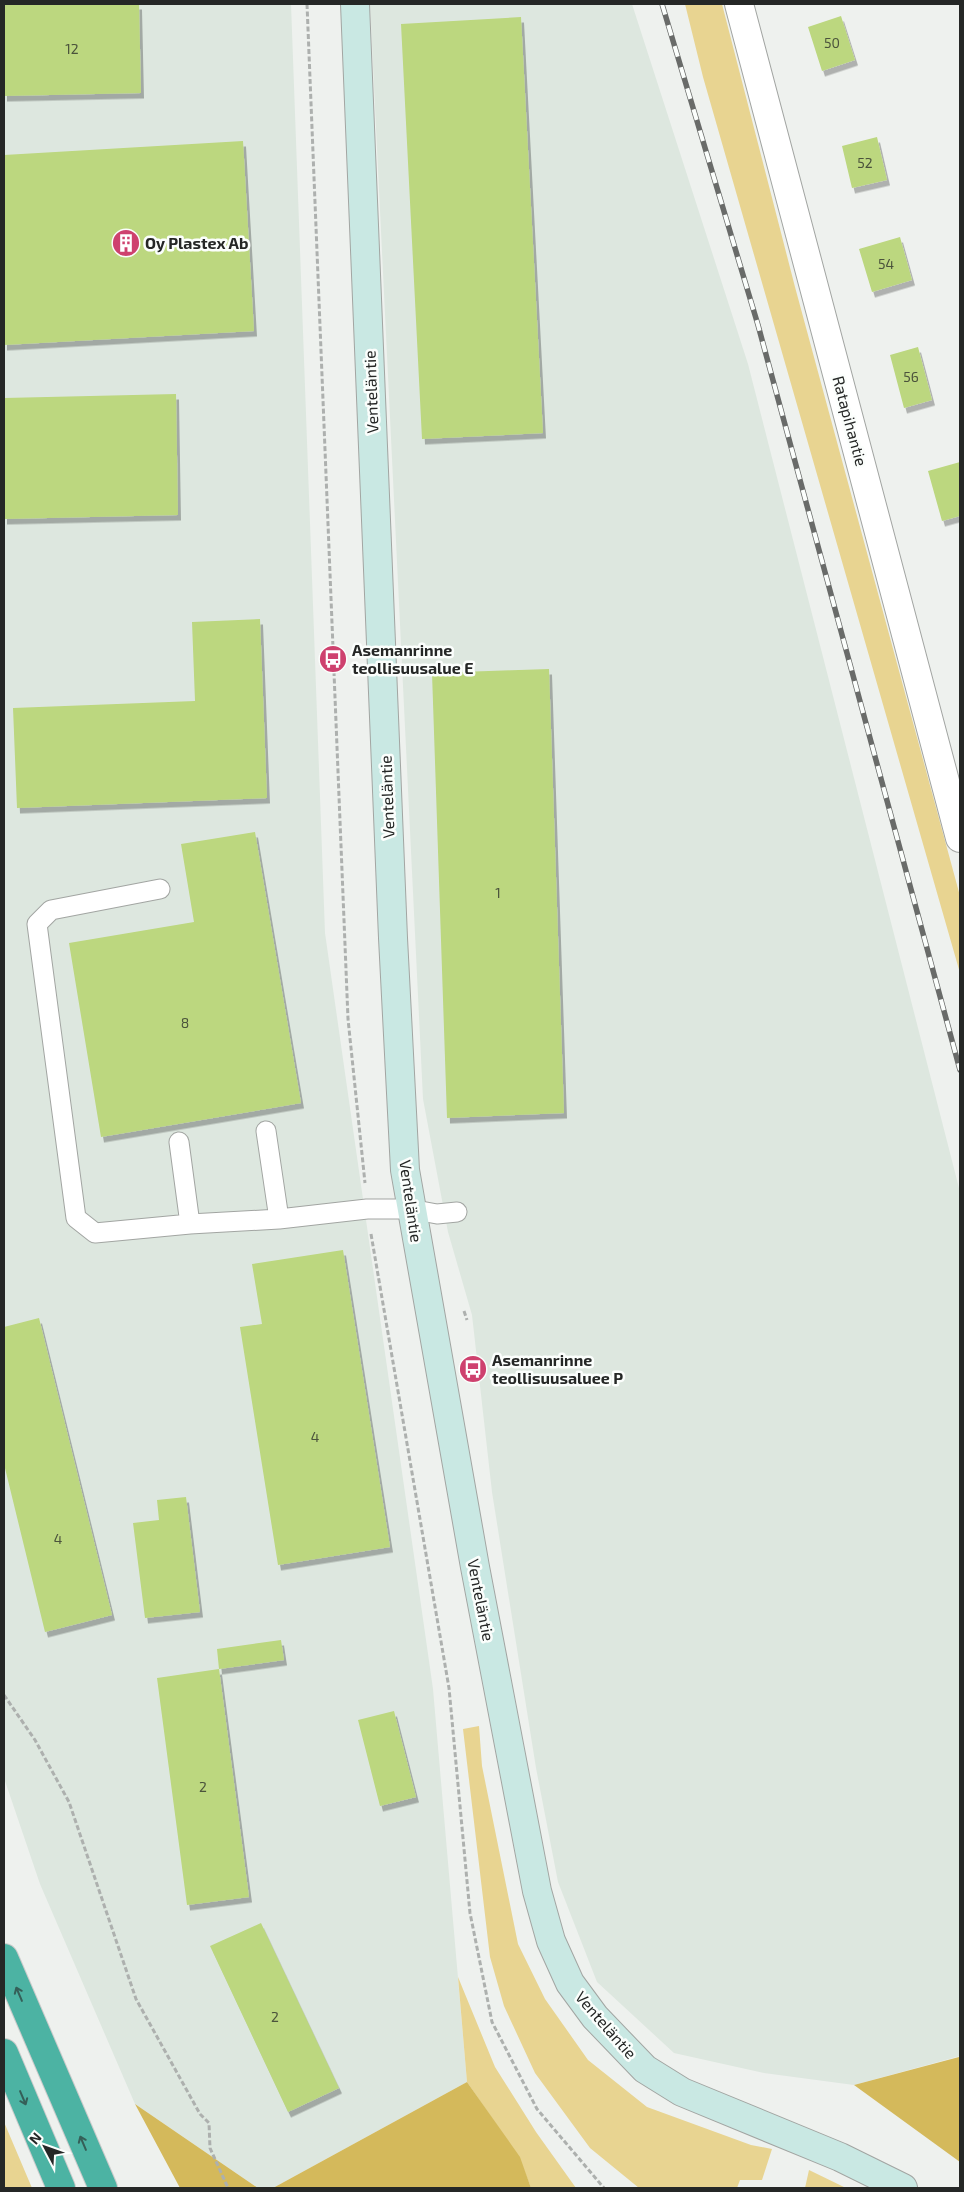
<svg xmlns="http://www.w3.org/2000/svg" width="964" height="2192" font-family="'Exo 2',sans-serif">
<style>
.built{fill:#dde7df}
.green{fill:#e8d491}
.forest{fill:#d4b95b}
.building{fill:#bcd77f;filter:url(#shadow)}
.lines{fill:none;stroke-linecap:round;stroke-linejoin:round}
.lane-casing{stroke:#a2a5a2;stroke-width:21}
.street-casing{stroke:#a2a5a2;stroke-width:30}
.secondary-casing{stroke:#a2a5a2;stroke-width:30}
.highway-casing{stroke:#cbcbcb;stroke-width:30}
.path{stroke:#adb0ae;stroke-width:3;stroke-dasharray:5 2.5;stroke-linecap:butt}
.lane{stroke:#fff;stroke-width:19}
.street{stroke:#fff;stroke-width:28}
.secondary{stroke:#c9e8e3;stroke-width:28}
.highway{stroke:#4cb3a3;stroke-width:28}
.rail-casing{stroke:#696b69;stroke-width:5.5}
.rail{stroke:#fbfefc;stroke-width:4;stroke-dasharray:11;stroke-linecap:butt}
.oneway{stroke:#355f58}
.labels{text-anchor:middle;stroke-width:5;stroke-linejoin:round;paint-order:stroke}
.number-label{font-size:14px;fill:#4b533c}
.poi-label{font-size:16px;font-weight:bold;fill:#252726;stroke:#fbfefc;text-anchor:start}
.street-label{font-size:16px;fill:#252726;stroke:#fbfefc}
</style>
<defs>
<filter id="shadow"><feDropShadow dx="3" dy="5.5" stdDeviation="0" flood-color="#0004"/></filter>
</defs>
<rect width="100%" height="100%" fill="#eef1ee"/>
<path class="built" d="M4,4H291L325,933L433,1689L467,2082L273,2188H258L135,2104L40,1884L4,1778Z
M370,4H632L748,364L960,1192V2056L854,2085L764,2073L674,2053L597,1982L558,1882L536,1768L492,1492L472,1315L448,1232L423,1099Z"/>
<path class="green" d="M685,4H722L795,287L960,896V973L703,77Z
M479,1726L482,1766L518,1944L545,1999L588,2060L647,2107L751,2145L772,2149L762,2180H740L737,2188H639L590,2148L535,2073L504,2006L490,1957L463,1729Z
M458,1977L495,2067L536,2132L576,2188H531L519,2157L467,2082Z
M4,2122L32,2188H4Z
M809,2170L846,2188H805Z"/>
<path class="forest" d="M960,2056V2162L854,2085L959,2057Z
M467,2082L520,2157L531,2188H273Z
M135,2104L258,2188H180Z"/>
<path class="building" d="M4,4H139L141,93L4,96Z
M841,16L855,60L822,71L808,27Z
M521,17L543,433L422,439L401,24Z
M877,137L887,180L852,188L842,146Z
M243,141L254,331L4,345V155Z
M900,237L912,280L872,292L859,249Z
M918,347L932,400L904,408L890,355Z
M176,394L178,515L4,519V398Z
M960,462V516L942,521L928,471Z
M260,619L267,798L17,808L13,708L195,701L192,622Z
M549,669L564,1113L447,1118L432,673Z
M255,832L301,1103L101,1137L69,943L194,922L181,844Z
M343,1250L390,1547L278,1565L240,1327L262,1324L252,1264Z
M39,1318L112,1615L45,1632L4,1464V1327Z
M186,1497L200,1612L145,1618L133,1523L159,1520L157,1500Z
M281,1640L284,1660L219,1669L217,1649Z
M219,1669L249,1897L187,1905L157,1678Z
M394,1711L416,1797L380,1806L358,1720Z
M261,1923L339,2088L288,2112L210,1946Z"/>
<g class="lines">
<defs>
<path id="lane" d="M160,889L51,910L37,924L76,1218L95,1233L190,1224L279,1219L367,1209H410L437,1214L457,1212
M266,1131L279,1219
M179,1142L190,1224"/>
<path id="street" d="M739,4L960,838"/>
<path id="secondary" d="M355,4L393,938L405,1170L475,1567L537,1891L551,1941L570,1983L595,2017L645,2069L682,2092L840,2157L903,2188"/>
<path id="highway" d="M4,1958L103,2188
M4,2053L61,2188"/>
</defs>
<use href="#lane" class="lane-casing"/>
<use href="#street" class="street-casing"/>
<use href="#secondary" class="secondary-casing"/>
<use href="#highway" class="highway-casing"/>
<path class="path" d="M307,4L348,1019L365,1183
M371,1234L449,1688L470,1913L492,2022L537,2109L604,2188
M464,1311L467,1320
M4,1695L35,1740L69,1802L136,1999L200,2114L209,2123L210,2148L228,2188"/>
<use href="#lane" class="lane"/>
<use href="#street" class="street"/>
<use href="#secondary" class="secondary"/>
<use href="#highway" class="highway"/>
<defs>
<path id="rail" d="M662,4L758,325L960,1070"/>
</defs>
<use href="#rail" class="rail-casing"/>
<use href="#rail" class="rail"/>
</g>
<defs><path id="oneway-shaft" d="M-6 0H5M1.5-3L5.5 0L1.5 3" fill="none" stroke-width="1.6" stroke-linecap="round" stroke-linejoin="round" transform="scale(1.25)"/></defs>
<g class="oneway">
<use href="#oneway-shaft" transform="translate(19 1994) rotate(-113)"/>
<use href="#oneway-shaft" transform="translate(23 2098) rotate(67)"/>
<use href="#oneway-shaft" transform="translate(83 2143) rotate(-113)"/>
</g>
<defs>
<symbol id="building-disc" viewBox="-11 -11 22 22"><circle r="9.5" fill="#ce416e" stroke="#fbfefc"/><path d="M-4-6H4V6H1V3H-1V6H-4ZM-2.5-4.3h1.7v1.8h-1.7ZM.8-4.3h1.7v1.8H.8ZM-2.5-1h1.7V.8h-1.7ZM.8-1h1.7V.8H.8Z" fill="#fff"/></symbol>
<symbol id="bus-disc" viewBox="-11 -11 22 22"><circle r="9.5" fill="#ce416e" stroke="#fbfefc"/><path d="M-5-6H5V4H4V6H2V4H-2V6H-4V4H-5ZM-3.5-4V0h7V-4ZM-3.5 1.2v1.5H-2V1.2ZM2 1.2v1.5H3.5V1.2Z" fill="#fff"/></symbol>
</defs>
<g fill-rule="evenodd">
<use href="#building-disc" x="110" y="227" width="32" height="32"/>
<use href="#bus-disc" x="317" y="643" width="32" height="32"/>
<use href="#bus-disc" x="457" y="1353" width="32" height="32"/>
</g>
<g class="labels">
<g class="number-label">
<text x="832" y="48">50</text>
<text x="72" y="54">12</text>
<text x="865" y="168">52</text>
<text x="886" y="269">54</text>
<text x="911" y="382">56</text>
<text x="498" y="898">1</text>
<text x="185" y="1028">8</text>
<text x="315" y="1442">4</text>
<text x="58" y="1544">4</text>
<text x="203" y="1792">2</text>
<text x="275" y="2022">2</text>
</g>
<g class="poi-label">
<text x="145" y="249">Oy Plastex Ab</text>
<text x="352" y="656">Asemanrinne<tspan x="352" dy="18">teollisuusalue E</tspan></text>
<text x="492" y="1366">Asemanrinne<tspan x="492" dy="18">teollisuusaluee P</tspan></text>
</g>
<g class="street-label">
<text transform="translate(371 392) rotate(-92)" y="6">Venteläntie</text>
<text transform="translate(850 421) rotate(75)" y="6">Ratapihantie</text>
<text transform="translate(387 797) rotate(-92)" y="6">Venteläntie</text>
<text transform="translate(411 1201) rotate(82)" y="6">Venteläntie</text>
<text transform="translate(481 1600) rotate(79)" y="6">Venteläntie</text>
<text transform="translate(606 2025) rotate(49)" y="6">Venteläntie</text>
</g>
</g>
<rect width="964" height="2192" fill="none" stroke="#252726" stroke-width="10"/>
<g transform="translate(45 2147) rotate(311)" stroke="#fbfefc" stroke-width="4" paint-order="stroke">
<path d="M0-4L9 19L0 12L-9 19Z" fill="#252726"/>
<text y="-8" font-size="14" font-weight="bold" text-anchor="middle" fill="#252726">N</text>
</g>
</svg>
